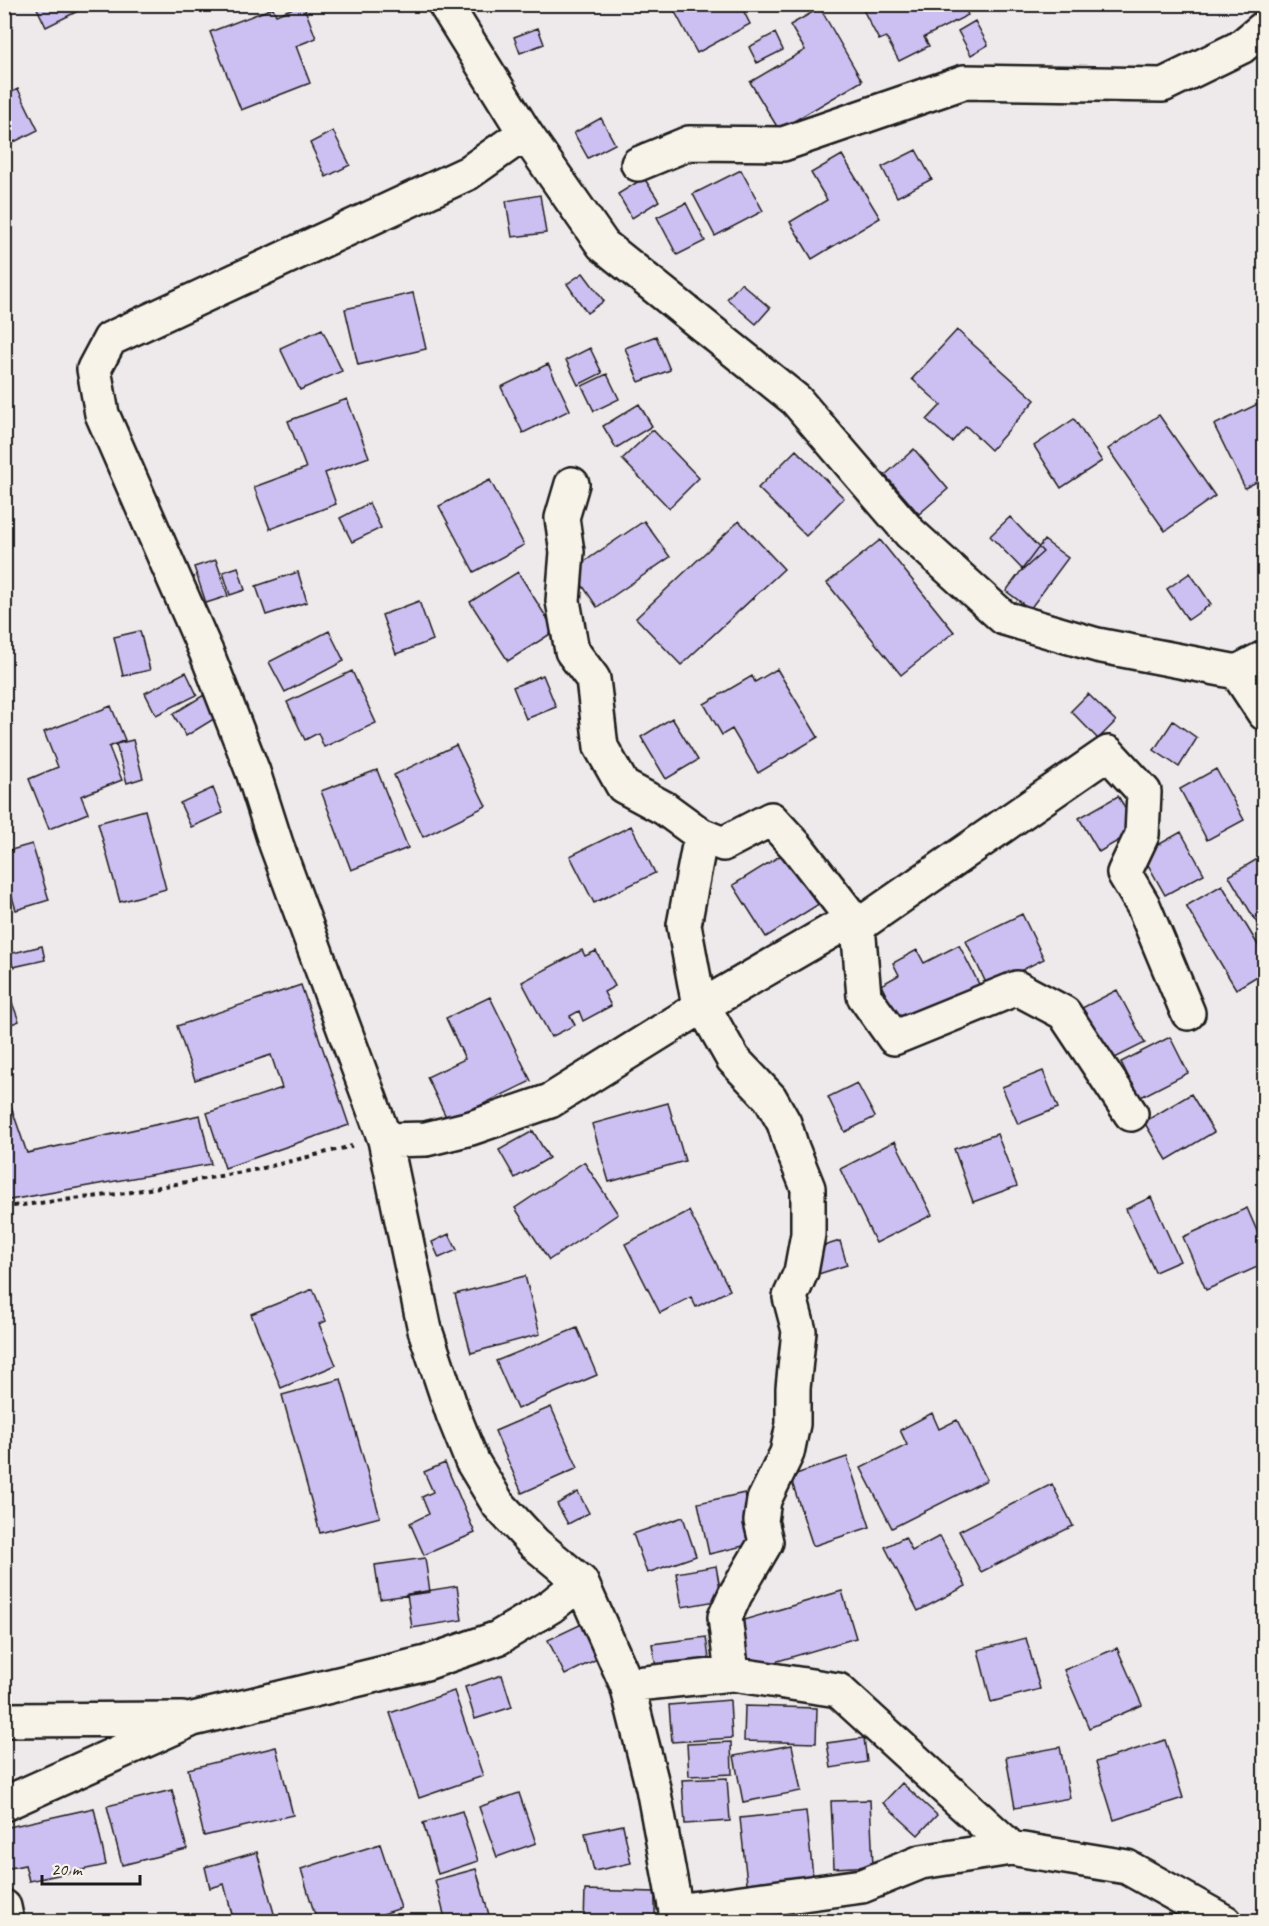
<svg xmlns="http://www.w3.org/2000/svg" width="1269" height="1926" font-family="Caveat,sans-serif">
<style>
.building{fill:#ccbff1;stroke:#1c1c1c;stroke-width:1.5}
.lines{fill:none;stroke-linecap:round;stroke-linejoin:round}
.street-casing{stroke:#1c1c1c;stroke-width:38}
.path{stroke:#1c1c1c;stroke-width:4;stroke-dasharray:4.5 4.5;stroke-linecap:butt}
.street{stroke:#f7f3e8;stroke-width:33}
</style>
<rect width="100%" height="100%" fill="#eee9ea"/>
<filter id="ink" filterUnits="userSpaceOnUse"><feTurbulence type="fractalNoise" baseFrequency=".0167" numOctaves="2"/><feDisplacementMap in="SourceGraphic" scale="12" xChannelSelector="R" yChannelSelector="G"/><feConvolveMatrix kernelMatrix="1 2 1 2 8 2 1 2 1" color-interpolation-filters="sRGB"/></filter>
<g filter="url(#ink)">
<path class="building" d="M35,4H92L46,27Z
M303,4L316,38L296,46L310,83L241,110L210,32L273,8L276,15Z
M685,4H740L750,24L697,53L674,10Z
M860,4H962L968,15L924,37L929,46L899,61L886,37L879,40Z
M820,8L862,81L779,130L750,82L805,50L790,25Z
M975,21L988,45L971,55L958,31Z
M538,28L544,44L520,53L514,37Z
M775,33L783,50L757,63L749,47Z
M18,89L38,130L4,147V96Z
M601,118L615,144L588,158L574,133Z
M333,131L350,165L326,177L310,143Z
M916,150L932,179L897,197L882,167Z
M842,155L880,218L812,259L790,222L827,200L811,173Z
M741,170L763,211L715,236L693,194Z
M644,178L659,201L632,218L618,194Z
M540,195L546,233L512,237L506,201Z
M686,203L705,241L677,255L657,217Z
M583,273L604,301L587,313L567,284Z
M741,283L770,308L756,324L727,299Z
M413,293L426,349L358,365L345,309Z
M322,329L342,371L300,390L280,348Z
M957,330L1035,400L991,450L966,426L952,442L927,420L941,405L912,379Z
M656,336L670,370L639,382L625,348Z
M590,348L602,373L578,385L566,360Z
M548,364L570,410L523,433L501,387Z
M607,374L619,399L594,411L582,386Z
M347,399L369,457L325,473L336,504L270,529L254,487L306,468L288,421Z
M1264,401V478L1245,488L1214,425Z
M639,404L652,426L616,448L603,426Z
M1159,415L1215,496L1165,531L1108,449Z
M1074,419L1102,461L1061,488L1034,446Z
M653,430L699,478L669,508L622,459Z
M914,449L948,489L919,514L885,475Z
M796,450L844,498L806,536L758,488Z
M490,480L524,545L474,572L439,506Z
M369,503L381,528L352,542L340,518Z
M1010,517L1043,552L1023,570L990,536Z
M644,521L670,557L597,607L572,570Z
M739,521L784,569L681,665L636,618Z
M880,540L954,632L901,675L827,583Z
M1044,540L1068,558L1030,609L1006,591Z
M216,560L228,596L206,603L194,567Z
M238,567L245,590L230,595L223,572Z
M298,572L307,602L266,615L256,586Z
M518,572L555,631L508,661L470,602Z
M1190,573L1211,604L1188,620L1167,589Z
M419,601L433,640L396,654L382,615Z
M140,631L150,670L123,676L114,637Z
M329,631L344,661L285,692L269,662Z
M777,669L818,737L758,773L732,729L722,735L704,704L752,676L755,682Z
M352,671L376,723L324,747L318,733L305,740L287,702Z
M186,672L197,695L156,715L145,693Z
M543,675L556,707L526,719L513,687Z
M1088,694L1116,721L1098,739L1071,711Z
M204,695L217,717L186,736L173,714Z
M111,706L125,740L109,747L122,780L81,796L88,813L49,829L29,779L58,767L44,732Z
M672,718L698,760L666,779L641,737Z
M1173,721L1197,738L1179,767L1154,750Z
M133,740L143,778L127,783L116,744Z
M456,745L486,806L423,837L394,775Z
M1216,769L1244,820L1207,840L1180,789Z
M377,770L408,848L351,870L321,791Z
M213,788L223,813L191,827L180,803Z
M1118,796L1138,829L1099,852L1079,818Z
M145,810L166,889L120,902L98,823Z
M631,826L655,873L594,903L570,856Z
M1181,832L1204,874L1165,895L1142,854Z
M32,844L49,900L16,910L4,870V852Z
M786,852L819,904L766,937L733,885Z
M1264,855V928L1261,930L1229,876Z
M1222,885L1264,955V972L1236,989L1186,906Z
M1022,914L1044,959L988,987L966,941Z
M959,945L981,988L903,1028L881,985L899,975L893,963L917,950L924,963Z
M42,946L45,960L13,967L9,954Z
M582,950L585,956L596,951L615,986L604,992L611,1006L583,1021L579,1011L570,1016L575,1025L551,1037L522,982Z
M4,981L19,1021L4,1027Z
M301,985L349,1125L225,1168L207,1113L282,1088L271,1055L195,1080L177,1026Z
M1117,990L1145,1043L1109,1061L1082,1008Z
M490,997L531,1081L448,1121L427,1077L465,1059L446,1018Z
M1170,1037L1188,1073L1139,1098L1121,1062Z
M1043,1071L1058,1108L1018,1124L1002,1087Z
M857,1083L875,1117L845,1132L828,1097Z
M4,1086L27,1153L200,1115L211,1164L4,1201Z
M1191,1094L1214,1132L1167,1160L1144,1122Z
M668,1103L685,1161L609,1182L592,1124Z
M533,1131L549,1158L515,1178L499,1150Z
M997,1134L1017,1186L973,1202L954,1149Z
M895,1141L932,1215L876,1243L840,1169Z
M584,1162L618,1214L549,1260L515,1208Z
M1151,1197L1180,1261L1155,1272L1126,1209Z
M1247,1208L1264,1247V1264L1206,1290L1183,1237Z
M689,1211L730,1290L696,1307L691,1297L660,1313L625,1244Z
M449,1234L457,1250L439,1258L432,1242Z
M840,1241L847,1265L812,1276L804,1252Z
M525,1276L540,1334L471,1353L455,1294Z
M313,1289L326,1321L319,1324L336,1365L281,1388L251,1314Z
M577,1328L597,1375L517,1409L496,1361Z
M341,1379L380,1517L320,1533L282,1395Z
M551,1407L578,1468L522,1493L495,1431Z
M932,1413L939,1429L957,1420L987,1480L892,1528L861,1468L907,1445L900,1430Z
M847,1457L870,1527L813,1546L790,1476Z
M445,1463L475,1533L424,1555L410,1523L429,1514L422,1497L433,1492L424,1472Z
M1052,1484L1073,1526L981,1572L959,1531Z
M578,1492L589,1513L568,1524L557,1504Z
M745,1493L756,1543L709,1554L698,1503Z
M683,1517L696,1556L647,1573L633,1534Z
M940,1536L966,1586L918,1611L885,1547L905,1537L912,1551Z
M425,1558L430,1592L380,1599L375,1565Z
M716,1566L722,1600L682,1607L676,1573Z
M457,1586L462,1620L412,1628L407,1594Z
M842,1591L856,1638L744,1671L730,1624Z
M586,1622L603,1656L565,1675L548,1640Z
M706,1637L710,1666L657,1674L652,1644Z
M1026,1638L1040,1689L991,1702L978,1650Z
M1117,1648L1142,1705L1089,1728L1064,1670Z
M502,1675L512,1707L475,1719L465,1687Z
M454,1691L483,1776L419,1798L390,1713Z
M730,1700L732,1738L672,1742L669,1705Z
M745,1706L817,1708L816,1743L744,1741Z
M864,1738L867,1762L831,1768L827,1743Z
M1165,1740L1183,1798L1114,1820L1096,1762Z
M731,1742L732,1774L689,1776L687,1744Z
M792,1745L801,1791L743,1802L734,1756Z
M276,1747L293,1815L204,1836L188,1769Z
M1060,1747L1070,1798L1015,1808L1006,1757Z
M727,1778L730,1821L685,1824L682,1780Z
M902,1783L937,1815L918,1835L883,1803Z
M172,1790L187,1849L122,1865L107,1806Z
M519,1793L536,1843L497,1857L479,1807Z
M870,1800L873,1866L834,1868L831,1801Z
M94,1808L106,1865L29,1881L25,1865L5,1869L4,1828Z
M462,1811L478,1861L438,1874L423,1823Z
M806,1811L813,1876L747,1883L740,1818Z
M623,1825L631,1863L594,1871L585,1833Z
M380,1844L401,1908L374,1917L375,1922H317L301,1869Z
M257,1852L275,1917L260,1922H234L224,1884L210,1888L205,1867Z
M476,1869L491,1922H446L435,1880Z
M585,1890L655,1892V1922H584Z"/>
<g class="lines">
<defs>
<path id="street" d="M445,4L525,133L603,245L796,400L910,533L1004,618L1097,645L1237,672L1264,713
M525,133L468,173L110,339L94,369L102,414L207,654L253,772L276,844L385,1140L425,1330L453,1414L472,1461L498,1504L534,1543L581,1582L627,1685L653,1788L676,1911L675,1922
M638,164L689,143L783,144L964,82L1163,85L1241,47L1264,28
M572,484L562,518L567,552L563,601L572,651L593,679L601,747L623,786L664,808L701,835L723,844L771,819L796,846L858,926L864,996L894,1038L1017,988L1064,1013L1131,1114
M1237,672L1264,658
M701,835L684,925L697,995L733,1059L770,1098L784,1123L792,1148L808,1188V1234L801,1272L790,1297L799,1331L793,1388V1424L787,1453L764,1500L761,1521L766,1542L735,1595L725,1617L732,1674
M385,1140L426,1139L471,1128L550,1101L704,1005L840,926H858L1108,753L1144,792L1142,835L1124,873L1143,905L1188,1013
M627,1685L732,1674L838,1690L1011,1848
M4,1720L182,1719
M4,1804L193,1719L426,1663L498,1638L551,1606L581,1582
M4,1907L7,1922
M676,1911L862,1886L921,1862L1011,1848L1127,1867L1225,1922"/>
</defs>
<use href="#street" class="street-casing"/>
<path class="path" d="M4,1207L126,1193L259,1169L352,1146"/>
<use href="#street" class="street"/>
</g>
</g>
<rect width="1269" height="1926" fill="none" stroke="#f7f3e8" stroke-width="24"/>
<rect x="12" y="12" width="1245" height="1902" fill="none" stroke="#1c1c1c" stroke-width="2" filter="url(#ink)"/>
<path d="M42 1875v9h98v-9" fill="none" stroke="#1c1c1c" stroke-width="3"/>
<text x="51" y="1875" font-size="18" fill="#1c1c1c" stroke="#f7f3e8" stroke-width="4.5" paint-order="stroke">20 m</text>
</svg>
